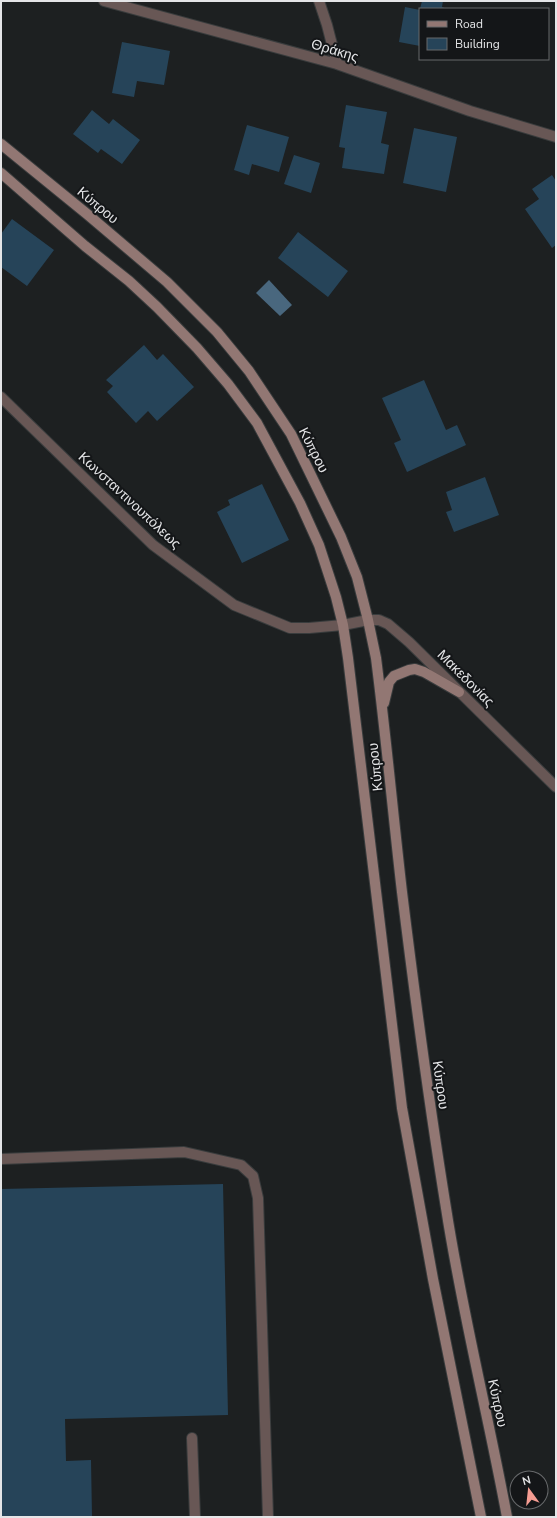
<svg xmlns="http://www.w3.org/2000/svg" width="557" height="1518" font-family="'Nunito Sans',sans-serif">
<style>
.water{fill:#49677e}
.building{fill:#264459}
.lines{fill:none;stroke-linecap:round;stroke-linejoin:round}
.lane-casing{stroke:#393c3d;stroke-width:12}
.street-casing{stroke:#393c3d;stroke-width:12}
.secondary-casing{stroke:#393c3d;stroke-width:12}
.lane{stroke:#685755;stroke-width:10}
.street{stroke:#685755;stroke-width:10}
.secondary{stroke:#927773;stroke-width:10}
.labels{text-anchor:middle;stroke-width:4;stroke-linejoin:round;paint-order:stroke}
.street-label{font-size:14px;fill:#e4e5e7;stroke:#141618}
</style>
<rect width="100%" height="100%" fill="#1d2021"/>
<path class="water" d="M269,280L292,305L280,316L256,293Z"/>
<path class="building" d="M422,1H443L442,7L447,9H420Z
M405,7L420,10V46L399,42Z
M122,42L170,51L164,85L137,81L134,97L112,93Z
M346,105L387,112L381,143L389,145L384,174L342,168L345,148L339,147Z
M92,110L109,124L113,119L140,140L122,164L101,149L98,153L73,134Z
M247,125L289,137L279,172L252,164L249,175L234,170Z
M414,128L457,137L446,192L403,183Z
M294,155L320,163L311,193L284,184Z
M552,175L556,181V245L552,248L525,209L539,199L532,189Z
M12,219L54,250L27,286L1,267V234Z
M298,232L348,271L328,297L278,258Z
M144,345L157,360L163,354L194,387L157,421L148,411L136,423L107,392L113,386L106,380Z
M424,380L446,430L457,425L466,445L407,472L394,443L401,440L382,398Z
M485,477L499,515L454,532L446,512L452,510L446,492Z
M262,484L289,540L242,563L217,512L230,505L228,500Z
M223,1184L228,1415L65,1419L66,1461L91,1460L92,1517H1V1189Z"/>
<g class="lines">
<defs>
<path id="lane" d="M1,1159L184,1152L241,1165L253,1176L258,1198L268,1517
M192,1438L195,1517"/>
<path id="street" d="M104,1L337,64L470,111L556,137
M319,1L327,25L337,64
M1,397L153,545L234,605L290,628H309L343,625L368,620H379L388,624L409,642L556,787"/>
<path id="secondary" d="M1,144L87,214L167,282L217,332L249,371L291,434L341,537L357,577L368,620L376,658C386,736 393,814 402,892C415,998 429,1103 446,1208C462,1312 488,1414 507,1517
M1,173L85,246L129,281L157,307L197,348L228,384L257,423L300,503L319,545L336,597L343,625L348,658L402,1108L433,1279L481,1517
M384,703L389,682L394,676L409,670L415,669L424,672L459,692"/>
</defs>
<use href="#lane" class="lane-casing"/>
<use href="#street" class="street-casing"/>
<use href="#secondary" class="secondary-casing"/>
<use href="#lane" class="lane"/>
<use href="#street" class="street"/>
<use href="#secondary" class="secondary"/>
</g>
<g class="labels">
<g class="street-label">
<text transform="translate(335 50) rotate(17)" y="5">Θράκης</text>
<text transform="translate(98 205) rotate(40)" y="5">Κύπρου</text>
<text transform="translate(314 450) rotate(63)" y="5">Κύπρου</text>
<text transform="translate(130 500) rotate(43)" y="5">Κωνσταντινουπόλεως</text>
<text transform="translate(466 678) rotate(45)" y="5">Μακεδονίας</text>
<text transform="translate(375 767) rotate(-96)" y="5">Κύπρου</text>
<text transform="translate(441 1085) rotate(82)" y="5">Κύπρου</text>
<text transform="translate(498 1403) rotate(78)" y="5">Κύπρου</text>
</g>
</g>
<rect width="557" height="1518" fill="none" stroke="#e4e5e7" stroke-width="4"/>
<rect x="419" y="8" width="130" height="52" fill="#141618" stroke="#67696b"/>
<rect x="427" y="21" width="20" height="6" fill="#927773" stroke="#67696b"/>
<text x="455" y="28" font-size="12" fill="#e4e5e7">Road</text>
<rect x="427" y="38" width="20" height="12" fill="#264459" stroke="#67696b"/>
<text x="455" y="48" font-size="12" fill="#e4e5e7">Building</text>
<g transform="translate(529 1490) rotate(345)"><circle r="19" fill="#141618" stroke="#67696b"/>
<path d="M0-3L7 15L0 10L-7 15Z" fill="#f59c92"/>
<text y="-6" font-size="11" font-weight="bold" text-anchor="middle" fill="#e4e5e7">N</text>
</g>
</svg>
